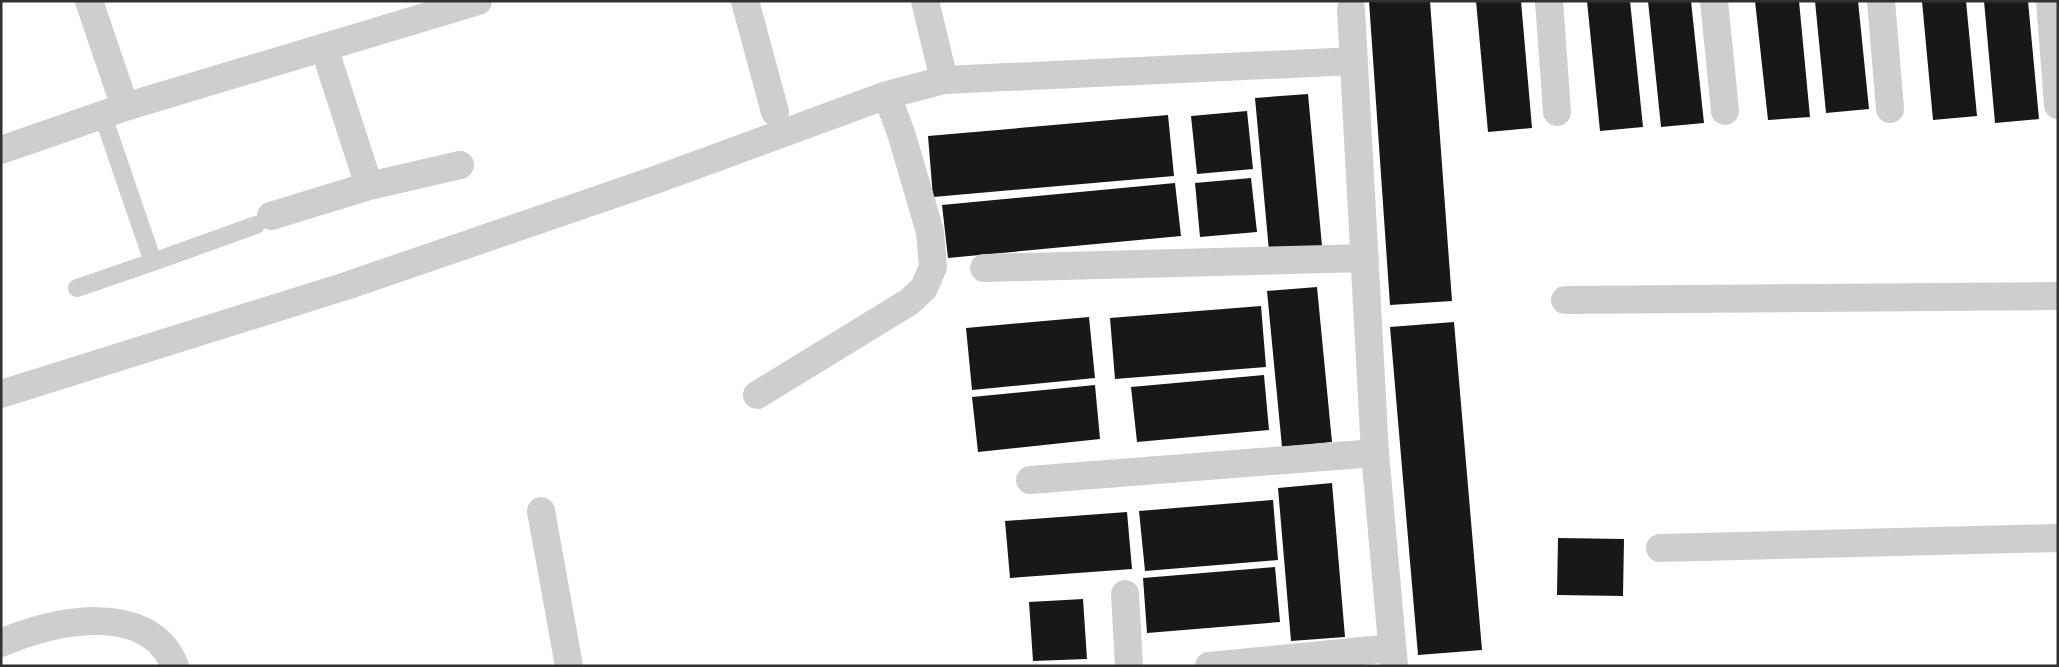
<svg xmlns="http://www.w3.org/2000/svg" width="2059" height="667" font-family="Karla,sans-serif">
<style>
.building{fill:#181818}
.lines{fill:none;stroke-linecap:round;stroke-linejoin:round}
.service{stroke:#cecece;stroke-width:18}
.minor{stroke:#cecece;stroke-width:28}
</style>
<rect width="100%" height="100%" fill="#fff"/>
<path class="building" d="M1369,1H1430L1452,301L1390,305Z
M1476,1H1521L1532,128L1488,132Z
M1587,1H1630L1643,127L1600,131Z
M1648,1H1691L1704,123L1661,127Z
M1755,1H1799L1810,117L1768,120Z
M1815,1H1858L1869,109L1826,113Z
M1922,1H1966L1977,116L1933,120Z
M1984,1H2028L2039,119L1995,123Z
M1308,94L1322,246L1269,251L1255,98Z
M1247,111L1253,169L1197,174L1191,116Z
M1168,115L1174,176L933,197L928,136Z
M1251,178L1257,232L1200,237L1195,183Z
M1175,183L1181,236L948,258L942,205Z
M1317,287L1332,442L1282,447L1267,291Z
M1261,306L1266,367L1115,379L1110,318Z
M1089,317L1095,378L972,390L966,328Z
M1454,322L1482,650L1418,655L1390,327Z
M1264,375L1269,430L1137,442L1131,387Z
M1095,385L1100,439L978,452L972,397Z
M1332,483L1345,637L1291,641L1278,488Z
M1273,500L1278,560L1145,571L1139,511Z
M1127,512L1132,569L1010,578L1005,521Z
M1558,538L1624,539L1623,596L1557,595Z
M1275,567L1280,622L1147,633L1143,578Z
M1083,599L1087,659L1033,661L1029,602Z"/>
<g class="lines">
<path class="service" d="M103,116L153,262L256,225
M77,288L153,262"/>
<path class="minor" d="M89,1L125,107
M745,1L775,112
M925,1L944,80
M1549,1L1557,112
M1714,1L1725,111
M1881,1L1890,109
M2050,1L2058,105
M1351,9L1375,453L1394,666
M324,47L369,186
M1,150L125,107L478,1
M271,216L369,186L460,165
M984,268L1365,258
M1565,300L2058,296
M1,394L346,286L658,179L887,95L944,80L1354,61
M757,395L909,302L924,288L933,267L930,232L902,136L887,95
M1030,480L1375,453
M541,511L569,666
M1660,548L2058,538
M1125,594L1129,666
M1,643C51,621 148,599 175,666
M1209,666L1392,648"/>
</g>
<rect width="2059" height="667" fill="none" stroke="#313131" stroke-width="5"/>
</svg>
